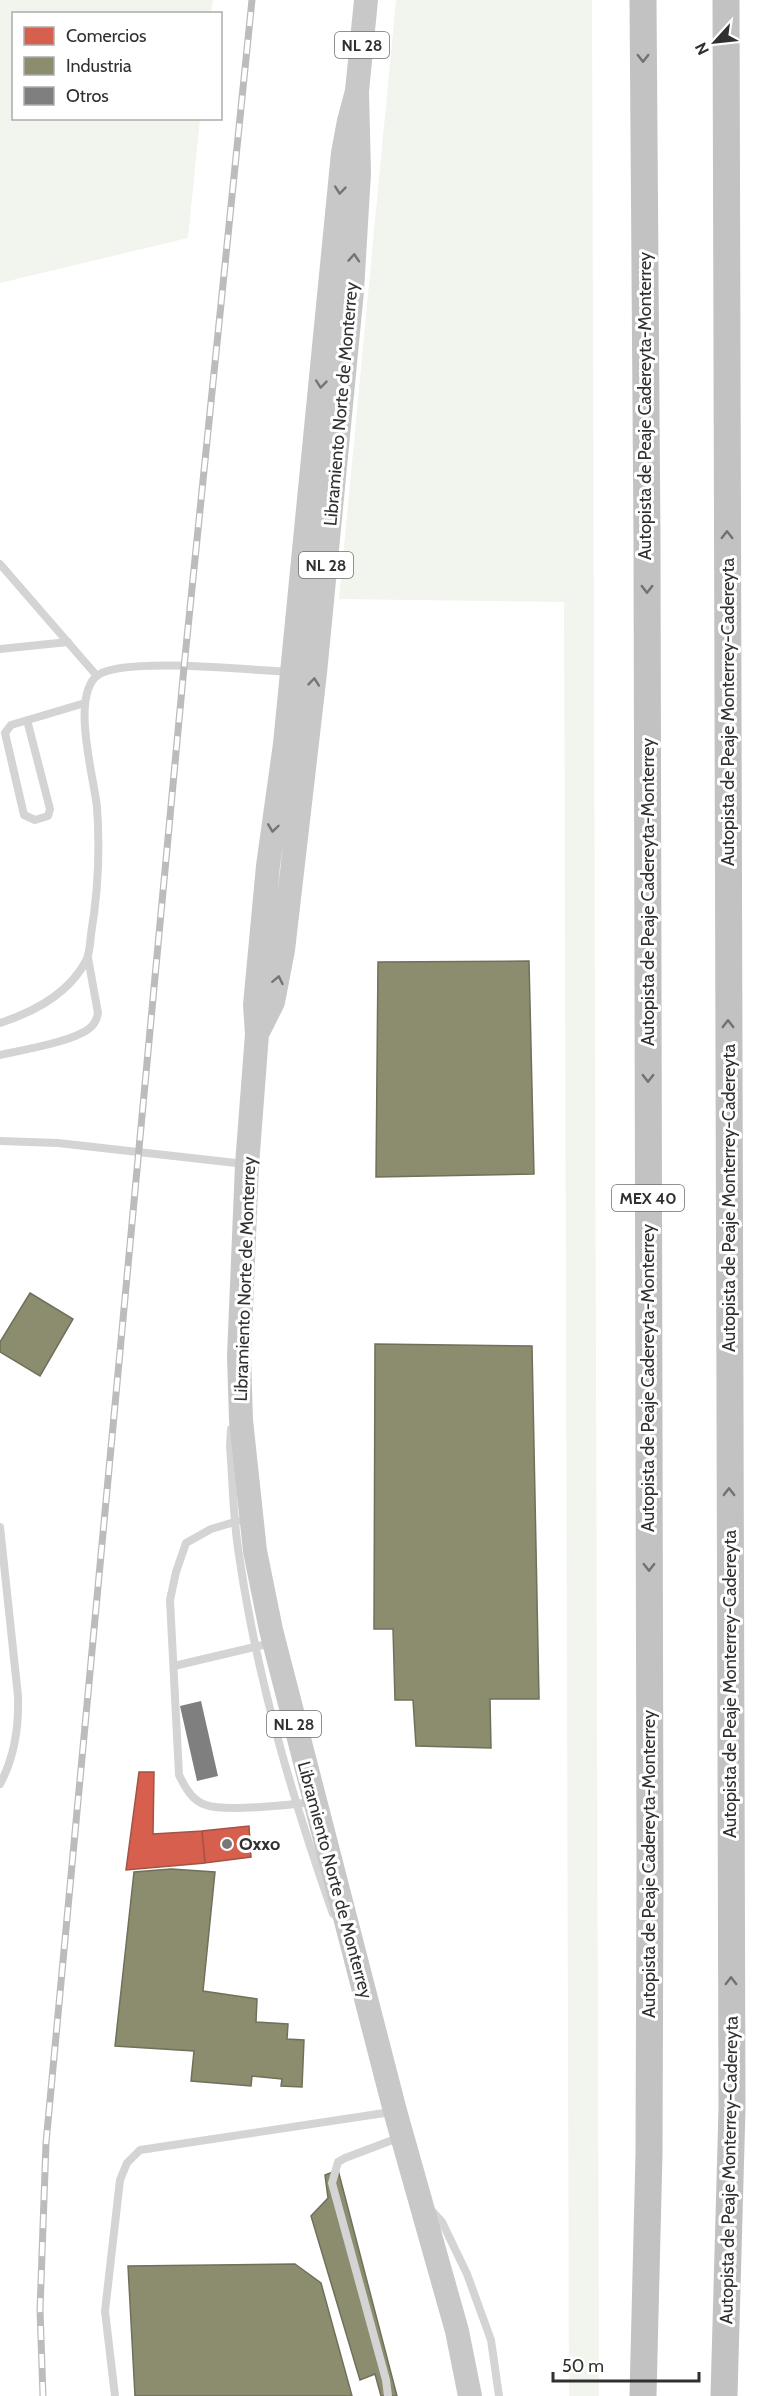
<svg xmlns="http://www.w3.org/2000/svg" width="757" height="2396" font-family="Cabin,sans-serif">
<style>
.green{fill:#f1f5ed}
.shops{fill:#d6604d;stroke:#a45244;stroke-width:1.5}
.industry{fill:#8c8c6e;stroke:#70705b;stroke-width:1.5}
.building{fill:#7f7f7f}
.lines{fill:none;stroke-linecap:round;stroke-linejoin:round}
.lane{stroke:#d4d4d4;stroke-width:8}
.primary{stroke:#c8c8c8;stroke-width:24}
.highway{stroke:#c2c2c2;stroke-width:27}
.rail-casing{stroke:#bcbcbc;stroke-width:7}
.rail{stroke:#fff;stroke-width:4.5;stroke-dasharray:14;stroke-linecap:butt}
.oneway{stroke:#727272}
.oneway2{stroke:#747474}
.poi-dot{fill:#787878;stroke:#fff;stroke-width:2}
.labels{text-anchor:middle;stroke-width:6;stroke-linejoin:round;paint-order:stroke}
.shield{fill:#fff;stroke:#6e6e6e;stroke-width:1.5}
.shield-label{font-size:16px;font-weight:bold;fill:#303030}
.street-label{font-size:18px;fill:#303030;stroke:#fff}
.poi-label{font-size:18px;font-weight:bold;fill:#303030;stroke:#fff;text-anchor:start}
</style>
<rect width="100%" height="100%" fill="#fff"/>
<path class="green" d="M0,0H213L211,13L14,14V118L200,119L188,238L0,283Z
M396,0H592L599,2396H569L564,602L339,599Z"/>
<path class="shops" d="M139,1772H154L153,1834L202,1831L205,1863L126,1870Z
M249,1826L251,1857L205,1863L202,1831Z"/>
<path class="industry" d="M529,961L534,1174L376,1177L378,962Z
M30,1293L73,1319L40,1376L0,1352V1342Z
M375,1344L532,1346L539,1699H490L491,1748L416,1746L413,1700H395L393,1629H374Z
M171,1869L215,1872L203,1991L257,1999L256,2022L288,2024L287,2039L304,2040L302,2087L281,2086L282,2079L252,2076L251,2086L191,2081L194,2051L115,2046L134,1872Z
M338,2170L397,2396H381L375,2374L360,2380L311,2216L328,2198L325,2175Z
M295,2264L321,2283L352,2396H135L128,2266Z"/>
<path class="building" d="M201,1701L218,1776L197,1781L180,1706Z"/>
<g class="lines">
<path class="lane" d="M0,564L97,676
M0,649L68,642
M27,720L50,809L48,816L35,820L24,815L5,733L11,725L85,703
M0,1023C34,1012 69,993 86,961C90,953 90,943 91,934C98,893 100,849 97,807C94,778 70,695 98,675C125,657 250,670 288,672
M0,1055C22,1050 78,1041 92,1026C96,1022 97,1018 98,1013L88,958
M0,1141L58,1143L245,1164
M231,1429L230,1446C233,1482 233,1519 239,1555C257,1679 292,1797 333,1914
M238,1521L211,1529L186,1543L176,1572L170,1600L179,1775C185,1787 192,1801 206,1805C225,1812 290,1805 313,1802
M0,1527L18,1696C19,1727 15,1756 0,1784
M174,1666L271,1643
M432,2211L442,2222L467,2274L491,2340L499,2396
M115,2396L105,2311L120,2180L127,2163L140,2150L391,2112
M388,2396L386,2380L332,2183L338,2162L345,2158L398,2138"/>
<path class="primary" d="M357,91L349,121L343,153L285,744L268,866L255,1005L257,1034L247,1165L239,1356L241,1420L255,1551L271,1630L395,2111L457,2331L470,2396
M258,1032L273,1002L283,950L315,673L352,291L359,173L357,91L366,0"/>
<path class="highway" d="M643,2396L649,2154L650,1869L647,541L643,0
M724,2396L732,2109L726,0"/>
<defs>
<path id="rail" d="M43,2396L40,2310L46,2143L184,667L252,0"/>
</defs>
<use href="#rail" class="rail-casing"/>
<use href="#rail" class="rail"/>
</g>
<defs><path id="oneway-chevron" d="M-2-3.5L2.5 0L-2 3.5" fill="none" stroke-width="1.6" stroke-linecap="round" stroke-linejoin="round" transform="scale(1.5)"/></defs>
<g class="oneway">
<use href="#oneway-chevron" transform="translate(643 58) rotate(90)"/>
<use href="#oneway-chevron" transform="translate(727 535) rotate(-90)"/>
<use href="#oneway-chevron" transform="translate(647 589) rotate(90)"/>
<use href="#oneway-chevron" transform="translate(728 1024) rotate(-90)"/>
<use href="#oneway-chevron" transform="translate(648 1078) rotate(90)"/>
<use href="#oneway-chevron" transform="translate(729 1492) rotate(-90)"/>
<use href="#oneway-chevron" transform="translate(649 1567) rotate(90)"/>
<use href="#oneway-chevron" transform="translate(731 1981) rotate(-90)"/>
</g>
<g class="oneway2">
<use href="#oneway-chevron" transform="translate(340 190) rotate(96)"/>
<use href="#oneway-chevron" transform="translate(354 258) rotate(-86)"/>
<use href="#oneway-chevron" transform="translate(321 384) rotate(96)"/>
<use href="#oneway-chevron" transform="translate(314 682) rotate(-84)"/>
<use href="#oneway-chevron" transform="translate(273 828) rotate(98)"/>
<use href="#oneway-chevron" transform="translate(278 980) rotate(-78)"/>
</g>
<circle class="poi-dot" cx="227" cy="1844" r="6"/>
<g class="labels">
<g class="shield">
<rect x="335" y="32" width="54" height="26" rx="4.5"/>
<rect x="299" y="552" width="54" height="26" rx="4.5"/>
<rect x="612" y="1185" width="72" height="26" rx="4.5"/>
<rect x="267" y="1711" width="54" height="26" rx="4.5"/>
</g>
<g class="shield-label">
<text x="362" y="51">NL 28</text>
<text x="326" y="571">NL 28</text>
<text x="648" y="1204">MEX 40</text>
<text x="294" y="1730">NL 28</text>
</g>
<g class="street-label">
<text transform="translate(341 404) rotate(-85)" y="6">Libramiento Norte de Monterrey</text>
<text transform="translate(645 406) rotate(-90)" y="6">Autopista de Peaje Cadereyta-Monterrey</text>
<text transform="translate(728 712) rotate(-90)" y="6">Autopista de Peaje Monterrey-Cadereyta</text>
<text transform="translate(648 892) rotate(-90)" y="6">Autopista de Peaje Cadereyta-Monterrey</text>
<text transform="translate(729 1198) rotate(-90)" y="6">Autopista de Peaje Monterrey-Cadereyta</text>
<text transform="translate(245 1279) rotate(-88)" y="6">Libramiento Norte de Monterrey</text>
<text transform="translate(648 1378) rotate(-90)" y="6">Autopista de Peaje Cadereyta-Monterrey</text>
<text transform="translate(730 1684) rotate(-90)" y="6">Autopista de Peaje Monterrey-Cadereyta</text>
<text transform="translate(649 1864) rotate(-90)" y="6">Autopista de Peaje Cadereyta-Monterrey</text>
<text transform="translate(335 1880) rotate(75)" y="6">Libramiento Norte de Monterrey</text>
<text transform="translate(729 2170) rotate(-89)" y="6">Autopista de Peaje Monterrey-Cadereyta</text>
</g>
<g class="poi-label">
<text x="239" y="1850">Oxxo</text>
</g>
</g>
<rect x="12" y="12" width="210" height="108" fill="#ffffff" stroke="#acacac" stroke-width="1.5"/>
<rect x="24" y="27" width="30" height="18" fill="#d6604d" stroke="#acacac" stroke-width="1.5"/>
<text x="66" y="42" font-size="18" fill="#303030">Comercios</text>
<rect x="24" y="57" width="30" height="18" fill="#8c8c6e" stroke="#acacac" stroke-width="1.5"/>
<text x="66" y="72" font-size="18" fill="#303030">Industria</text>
<rect x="24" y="87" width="30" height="18" fill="#7f7f7f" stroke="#acacac" stroke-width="1.5"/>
<text x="66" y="102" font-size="18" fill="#303030">Otros</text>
<g transform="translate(715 42) rotate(243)" stroke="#ffffff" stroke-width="4.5" paint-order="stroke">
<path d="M0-4.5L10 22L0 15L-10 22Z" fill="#303030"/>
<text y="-9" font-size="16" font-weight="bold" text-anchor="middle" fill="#303030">N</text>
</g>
<path d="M553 2372v9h146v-9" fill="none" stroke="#303030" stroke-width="3"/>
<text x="562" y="2372" font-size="18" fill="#303030" stroke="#ffffff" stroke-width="4.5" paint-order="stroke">50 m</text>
</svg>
